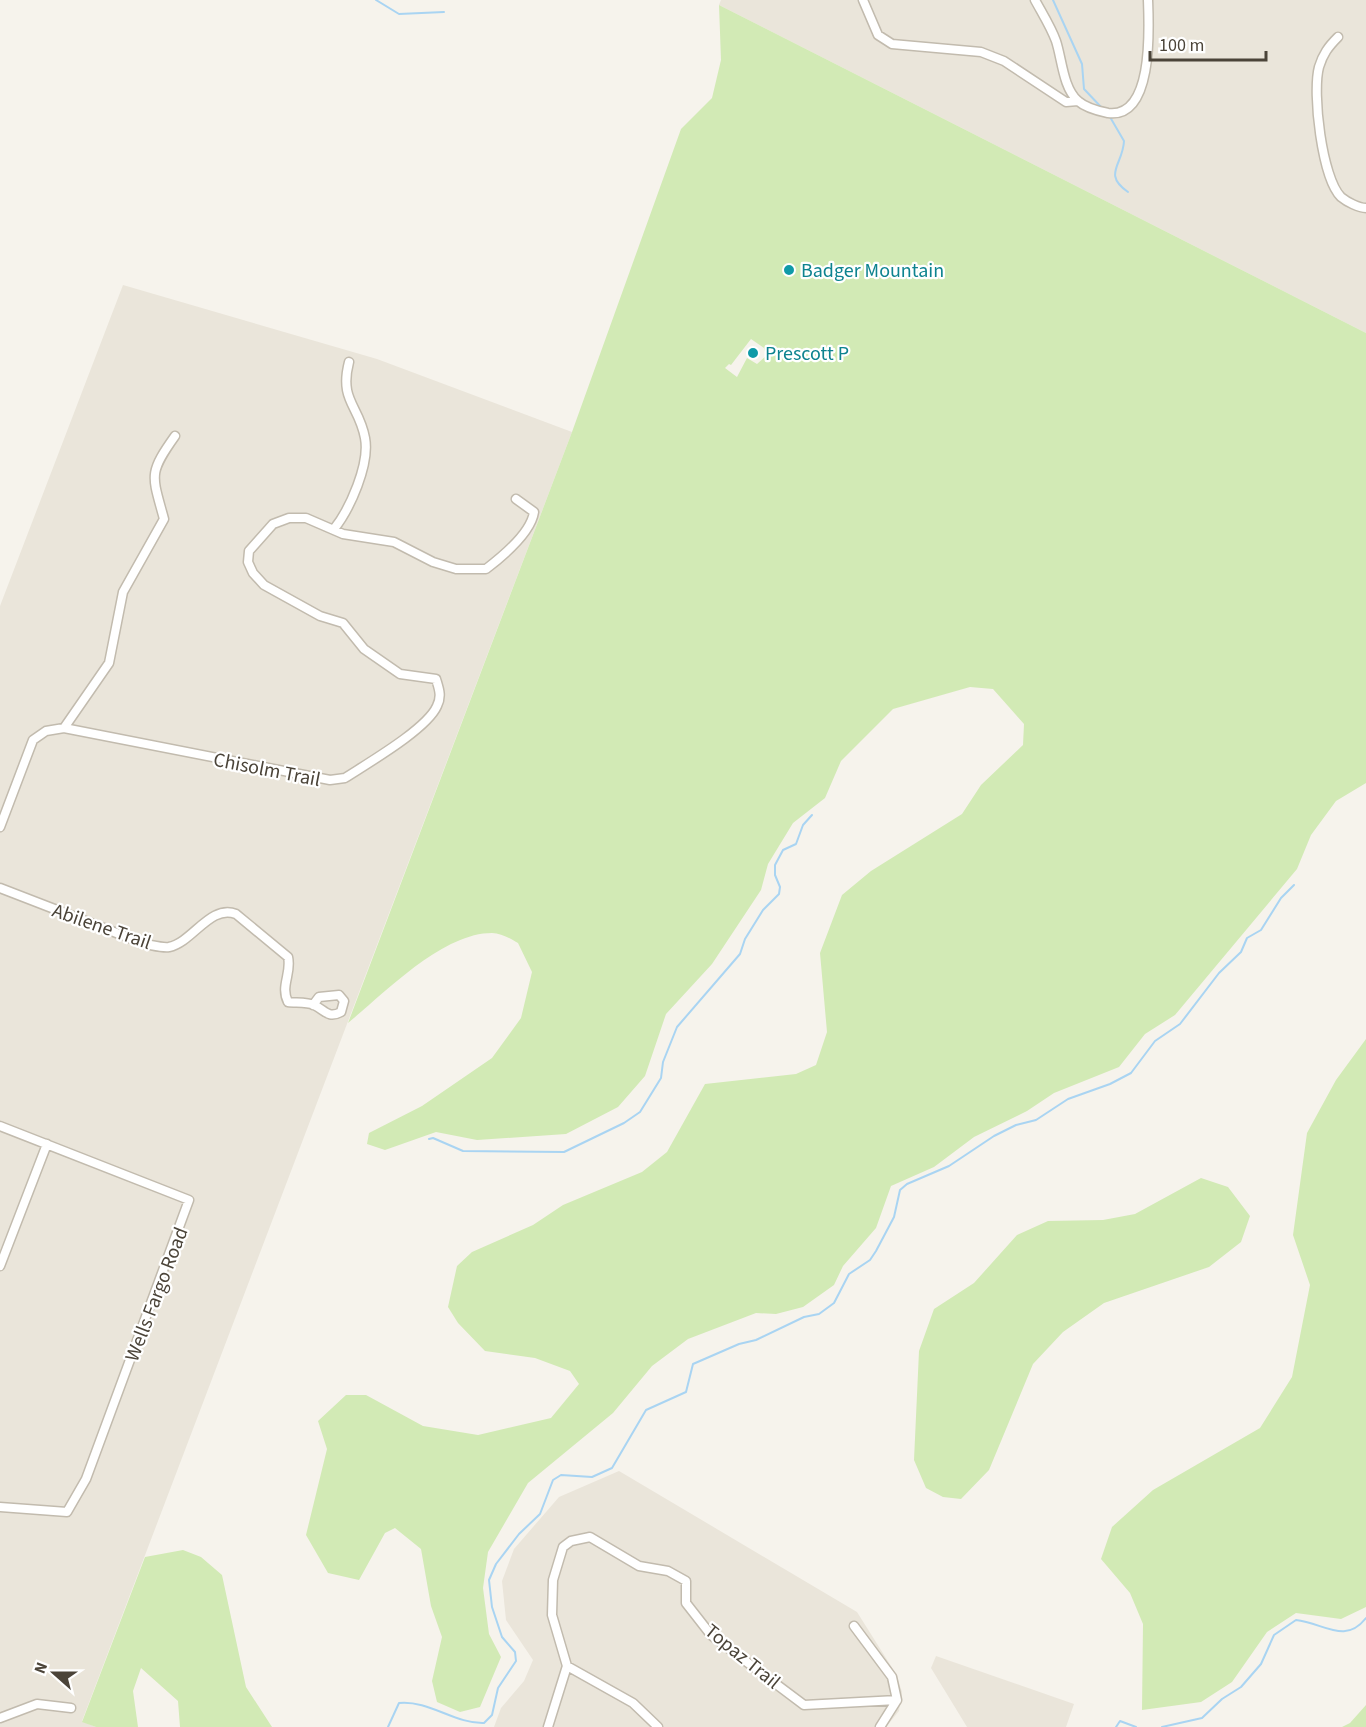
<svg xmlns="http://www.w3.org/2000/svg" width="1366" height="1727" font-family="'Source Sans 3',sans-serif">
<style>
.residential{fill:#eae5da}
.green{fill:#d2eab5;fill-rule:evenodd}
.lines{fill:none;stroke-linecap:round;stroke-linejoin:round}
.stream{stroke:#a9d4f2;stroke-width:2}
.minor-casing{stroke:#c2bbae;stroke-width:11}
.minor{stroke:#fff;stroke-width:8}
.culture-dot{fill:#0f9aa8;stroke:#fff;stroke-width:2}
.labels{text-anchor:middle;stroke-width:4.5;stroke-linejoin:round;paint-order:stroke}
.culture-label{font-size:20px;fill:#0d838f;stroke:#fff;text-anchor:start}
.street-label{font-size:20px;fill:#4b4439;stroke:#fff}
</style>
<rect width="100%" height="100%" fill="#f6f3ec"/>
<path class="residential" d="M721,0H1366V333L719,5Z
M123,285L377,359L572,432L82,1721L96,1727H0V606Z
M619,1471L857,1612L896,1674L902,1692L899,1711L886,1727H494L501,1708L524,1681L533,1660L506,1620L502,1581L514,1549L559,1497Z
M936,1656L1074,1704L1066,1727H967L931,1668Z"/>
<path class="green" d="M719,5L1366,333V783L1336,801L1311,835L1297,869L1175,1015L1145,1034L1119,1067L1054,1093L1027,1111L974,1137L934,1167L891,1186L876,1228L843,1266L834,1285L803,1307L776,1314L756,1313L688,1339L652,1366L613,1413L528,1483L488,1552L483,1588L489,1634L501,1657L480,1707L460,1712L437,1702L432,1681L442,1637L431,1606L421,1549L395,1528L385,1533L359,1580L328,1573L306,1535L327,1449L318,1421L346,1395H366L423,1426L478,1435L551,1418L579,1384L570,1371L535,1358L485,1351L458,1323L448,1307L457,1266L472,1252L533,1225L563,1205L642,1172L667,1152L705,1084L796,1074L816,1065L827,1032L820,953L842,895L871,871L962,814L981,785L1023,745L1024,724L993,689L970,687L893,709L841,761L825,798L793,823L768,864L761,890L712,964L666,1014L645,1076L618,1107L566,1134L477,1140L436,1132L385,1150L367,1144L369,1133L422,1106L492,1058L521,1018L532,972L518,943C511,939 501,933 492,933C442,933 385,993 348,1023L572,432L681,129L712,98L721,60ZM751,339L764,348L766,356L757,364L747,358L737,377L725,368L729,364L731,365Z
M1366,1039V1607L1341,1619L1296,1613L1267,1632L1232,1682L1201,1702L1142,1710L1143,1624L1130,1593L1101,1559L1112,1527L1153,1490L1260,1428L1292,1377L1310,1285L1293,1235L1307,1133L1336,1080Z
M1201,1178L1228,1187L1250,1216L1241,1242L1209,1267L1104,1303L1063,1332L1033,1364L989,1470L961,1499L943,1497L926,1488L914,1460L919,1351L934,1309L974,1283L1017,1235L1048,1221L1103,1220L1135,1214Z
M183,1550L201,1557L222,1575L246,1687L272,1727H180L178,1701L141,1668L133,1691L138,1727H96L82,1722L145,1557Z
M1366,1705V1727H1342L1350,1723Z"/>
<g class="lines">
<path class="stream" d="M376,0L399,14L444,12
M1053,0L1082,64L1084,89L1102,108
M1110,117L1124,141C1123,165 1102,174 1128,192
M429,1139L433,1138L463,1151L564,1152L624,1123L640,1112L661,1078L663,1062L677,1027L740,954L745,939L763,910L779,894L780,887L775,875V865L783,850L796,844L803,825L812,815
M388,1727L399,1703C429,1700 455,1724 484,1723L492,1715L498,1688L516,1661L515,1652L502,1637L492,1607L489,1580L496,1564L519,1534L540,1514L553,1480L561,1475L592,1477L612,1468L646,1410L686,1392L693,1364L739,1344L756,1340L804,1317L819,1314L834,1303L849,1274L870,1260L876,1251L894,1217L900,1190L907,1184L949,1166L994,1136L1016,1125L1036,1120L1068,1099L1110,1084L1131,1073L1155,1041L1180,1024L1219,973L1241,952L1247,938L1261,930L1281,898L1294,885
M1116,1727L1120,1721L1136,1727
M1162,1727L1202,1718L1222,1699L1241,1687L1261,1664L1274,1635L1296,1620C1324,1623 1345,1645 1366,1618"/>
<defs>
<path id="minor" d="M863,0L878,35L892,44L981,52L1004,61L1066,102L1078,101
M1035,0C1042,13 1051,27 1056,41C1062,59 1063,88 1078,101C1086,108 1098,111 1108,113C1154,119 1149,27 1148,0
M1338,37C1328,47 1323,54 1319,67C1312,93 1322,178 1341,197C1347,202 1359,208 1366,208
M334,529C350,509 370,464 365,438C359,405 339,401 349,362
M64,728L330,780L345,778C368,763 427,729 437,706C442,696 439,689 436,679L400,674L364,649L343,623L320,616L264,585L253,573L248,562L249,551L273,524L289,518H306L343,534L394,542L433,562L456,569H486C503,556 531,533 534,512L516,499
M0,827L33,740L46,731L64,728L109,663L123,592L164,519C152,475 148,474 175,436
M0,888L145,944C152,945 162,948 169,947C193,942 210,904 236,914L288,957C292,973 280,986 288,1002C295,1003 307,1002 314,1005C325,1010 328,1019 341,1012L344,1001L339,995L319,997L313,1005
M0,1126L189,1200L86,1479L67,1512L0,1507
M0,1266L47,1144
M854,1626L892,1677L897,1700L880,1727
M567,1666L633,1703L658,1727
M0,1718L37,1704L71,1708
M548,1727L567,1666L552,1615L553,1580L563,1547L571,1541L590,1537L639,1566L668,1571L686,1581V1603L711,1635L804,1705L897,1700"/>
</defs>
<use href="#minor" class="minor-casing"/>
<use href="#minor" class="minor"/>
</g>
<g class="culture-dot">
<circle cx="789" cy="270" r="6"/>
<circle cx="753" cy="353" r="6"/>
</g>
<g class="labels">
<g class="culture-label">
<text x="801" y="277">Badger Mountain</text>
<text x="765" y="360">Prescott P</text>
</g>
<g class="street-label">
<text transform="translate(267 769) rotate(11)" y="7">Chisolm Trail</text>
<text transform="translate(102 926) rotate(19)" y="7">Abilene Trail</text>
<text transform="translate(156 1294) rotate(-69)" y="7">Wells Fargo Road</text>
<text transform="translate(743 1656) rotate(39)" y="7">Topaz Trail</text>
</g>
</g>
<g transform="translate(54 1673) rotate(291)" stroke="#ffffff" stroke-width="4.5" paint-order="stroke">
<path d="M0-4.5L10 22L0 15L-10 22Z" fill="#4b4439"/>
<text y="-9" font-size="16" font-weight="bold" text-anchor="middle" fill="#4b4439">N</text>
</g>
<path d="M1150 51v9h116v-9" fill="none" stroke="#4b4439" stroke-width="3"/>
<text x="1159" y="51" font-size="18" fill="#4b4439" stroke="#ffffff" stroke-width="4.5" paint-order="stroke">100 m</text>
</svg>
